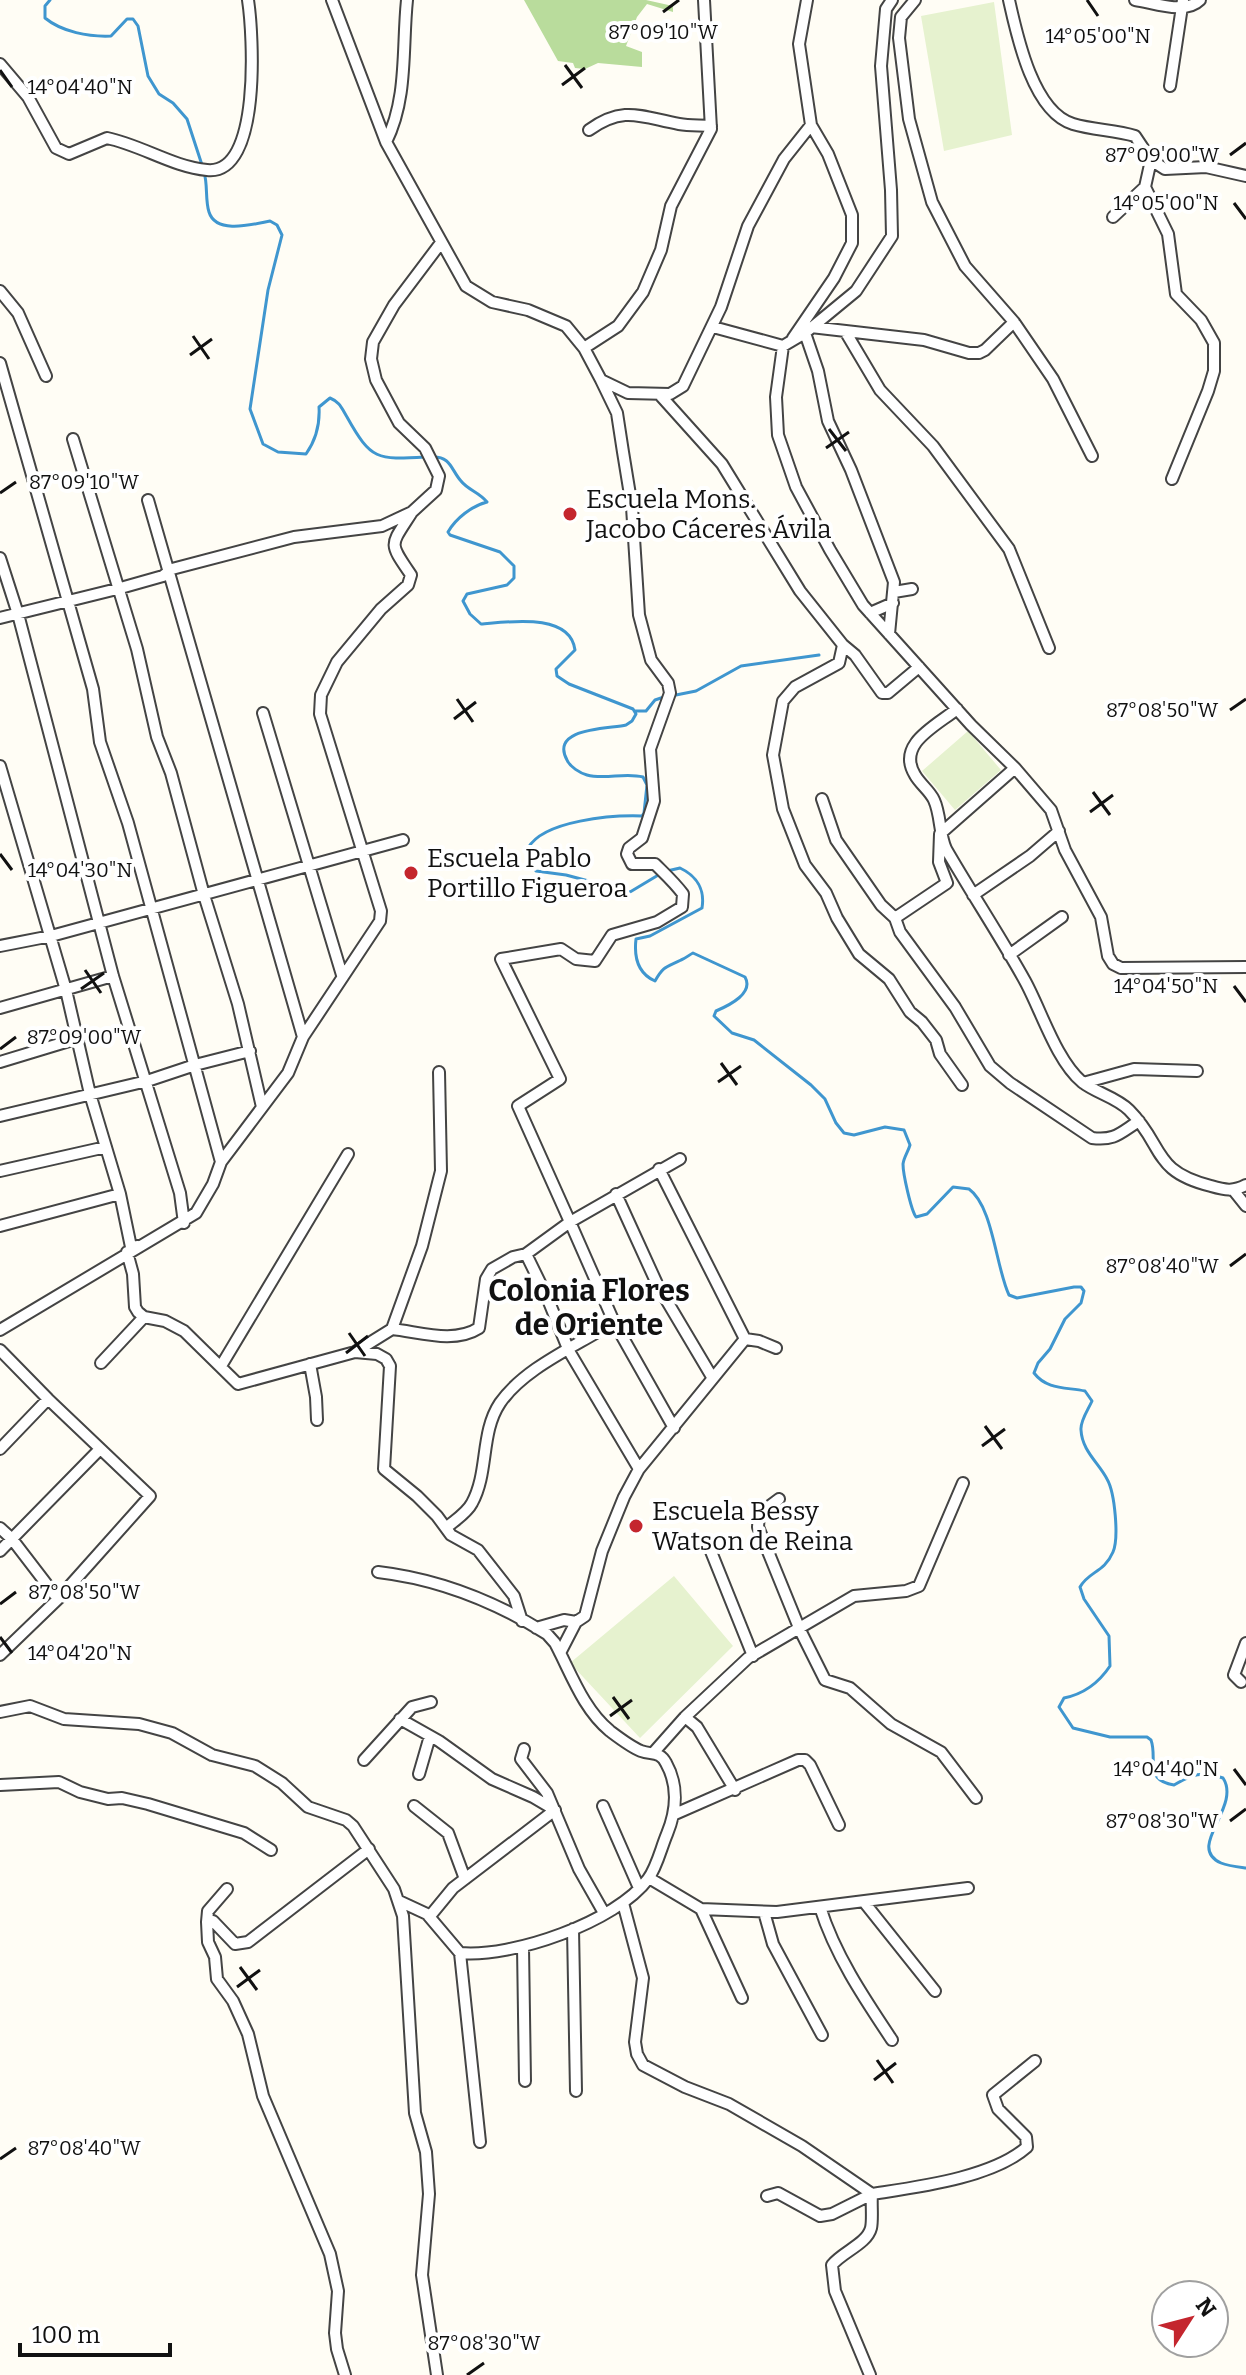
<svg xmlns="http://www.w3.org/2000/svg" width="1246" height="2375" font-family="Bitter,serif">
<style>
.forest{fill:#b9dc9c}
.pitch{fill:#e6f2cf}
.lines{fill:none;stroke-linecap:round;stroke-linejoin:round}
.stream{stroke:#3f96cf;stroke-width:3}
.minor-casing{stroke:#444;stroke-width:14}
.minor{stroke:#fff;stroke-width:10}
.ticks{fill:none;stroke:#111;stroke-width:3}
.poi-dot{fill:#c4262e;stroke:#fff;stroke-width:3}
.labels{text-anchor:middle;stroke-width:8;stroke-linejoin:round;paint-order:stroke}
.poi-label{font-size:26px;fill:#111;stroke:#fff;text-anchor:start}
.quarter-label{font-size:30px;font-weight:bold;fill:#111;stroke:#fff}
.ticks-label{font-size:20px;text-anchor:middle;fill:#111;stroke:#fff;stroke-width:8;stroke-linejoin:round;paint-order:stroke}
</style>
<rect width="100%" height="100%" fill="#fffdf5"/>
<path class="forest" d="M524,0H646L673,6V12L647,4L637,17L626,46L642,52V67L598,63L585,69L575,68L573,63L558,61Z"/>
<path class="pitch" d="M994,2L1012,135L944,151L921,16Z
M968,731L1001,770L955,810L922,771Z
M674,1576L733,1646L640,1738L570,1663Z"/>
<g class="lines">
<path class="stream" d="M50,0L45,6V18C62,32 89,37 111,36L127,19H133L138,26L148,76L159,94L173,103L187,119L202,165
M204,172C208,185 205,200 209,212C216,235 254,224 270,221L277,225L282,235L268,290L250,409L263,444L278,452L306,454C316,440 320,424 319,407L330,398C340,402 342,409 347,417C371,460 377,460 425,457
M432,457C451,456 451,470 461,481C468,490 479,492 487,502C472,506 456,518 448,532L450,535L500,552L514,566V578L507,585L467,594L463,601L470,614L481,624C508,622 570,612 575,650L556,669L557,676L569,684L633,709L636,714L632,721L626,725C611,729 549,727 567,760C570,767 580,773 587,775C605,780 625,772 643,777L647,785L644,813L642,816C613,815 544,820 528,848L530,861L536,871L566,875L630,892L660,874
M671,696L696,691L741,666L819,655
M635,711H646L655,700L664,697
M667,871L680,868C697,876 705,890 702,908L650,936L636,939C634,956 637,973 655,981C664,965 667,967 681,960C686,958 689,955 693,953L745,977C754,993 730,1005 716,1011L714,1016L732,1033L754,1040L811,1085L825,1099L836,1123L844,1133L854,1135L885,1127L904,1130L910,1145C908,1152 904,1157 903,1164C903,1174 911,1210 916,1217L927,1214L953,1187L969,1189C993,1206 996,1268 1009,1295L1017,1298L1074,1287H1081L1084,1291L1081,1303L1065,1319L1050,1349L1038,1363L1034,1373C1047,1390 1066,1387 1085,1391L1092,1401C1088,1410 1080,1421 1081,1430C1082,1451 1099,1463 1107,1479C1115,1493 1119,1538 1113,1552C1104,1573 1089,1571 1080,1587L1084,1599L1109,1636L1110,1666C1098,1684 1084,1694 1064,1698L1059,1707L1073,1728L1110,1737H1147L1151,1740C1158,1759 1143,1780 1174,1785C1193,1774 1201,1771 1223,1778C1242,1807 1185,1847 1221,1863C1228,1866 1238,1867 1246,1868"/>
<defs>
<path id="minor" d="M332,0L386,142L466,286L492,302L528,310L566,326L584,348L601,380L628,393L670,394L683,386L721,307L748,226L784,159L811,125
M915,0L901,17L899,38L909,119L932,202L965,266L1014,322L1053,379L1092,456
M1009,0C1017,36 1033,112 1073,124C1093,130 1115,130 1135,136L1151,160L1165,169L1206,167L1246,176
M1135,0C1155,3 1185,15 1200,0
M0,64L28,97L56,148L69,154L107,138C141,145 173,167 207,170C262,176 253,33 248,0
M1170,86L1183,0
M589,130C624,105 641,117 679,124C690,126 701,125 711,126
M386,142C408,98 402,48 407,0
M1151,160L1145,187L1168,234L1176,294L1201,320L1214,343V371L1208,391L1172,479
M1113,217L1145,187
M0,291L18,313L46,376
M713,327L783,346L805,333L856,291L892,236L891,190L881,66L886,9L892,0
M811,327L924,340L969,353H979L985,350L1014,322
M845,331L880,390L933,446L1009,549L1049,648
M805,333L818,371L828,421L851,470L894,582L889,634
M793,338L834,278L852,243V215L828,154L811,125L799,44L807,0
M783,346L776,397L778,435L796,487L830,550L863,605L971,725L1015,768L1051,810L1065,850L1101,917L1108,956L1113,964L1121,968L1246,967
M584,348L618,326L643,292L661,250L671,206L711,129L704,0
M0,363L93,689L100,742L128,823L221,1162
M660,395L722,464L800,591L843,645L839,663L795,687L783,701L773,755L783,809L805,865L826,893L837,918L859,954L889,979L910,1012L922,1022L936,1040L940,1054L962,1085
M73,439L137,649L157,737L171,773L204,895L238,1004L262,1107
M148,500L303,1037
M0,558L18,614L113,976L180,1193L184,1223
M894,592L912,589
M870,613L893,603
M0,618L117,589L163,576L172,569L294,537L382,526L412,512L436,490L439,476L425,448L399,423L376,380L371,359L373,342L394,305L440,244
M843,645L855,655L882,693H888L919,667
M957,709C936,726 896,744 915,775C920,784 930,791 934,800C941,815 939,834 946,849C972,894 1000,936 1025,981C1041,1010 1056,1060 1082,1082C1096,1093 1116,1097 1129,1110C1165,1146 1151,1171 1211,1186C1225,1190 1233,1192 1246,1185
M263,713L342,975
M0,766L66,990L90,1094L120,1194L131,1247L138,1246
M822,799L836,840L881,905L895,918L900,932L955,1007L990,1066L1010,1083L1092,1138C1115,1141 1120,1133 1139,1121
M973,895L1030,856L1059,831
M895,918L947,883L939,862L940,834L1015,768
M0,946L51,936L403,840
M1009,955L1062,917
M0,1008L113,976
M0,1062L79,1038
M1083,1083L1134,1069L1197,1071
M0,1116L147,1081L195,1065L250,1051
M659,1169L745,1339
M0,1171L106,1147
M1234,1191L1246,1206
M616,1194L658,1286L712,1377
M0,1226L120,1194
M127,1252L133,1274L135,1307L138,1312L144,1317L165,1321L184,1331L238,1384L355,1352L377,1354L386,1359L390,1366L384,1469L417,1496L437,1516L451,1535L478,1550L514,1596L522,1621
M526,1254L547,1297L569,1351L639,1469
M392,1329C420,1332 454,1344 479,1328L486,1279L492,1269L513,1257L526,1254L570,1222L518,1106L560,1079L501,959L561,949L576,959L595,961L612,935L657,922L682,907L683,894C674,882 665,874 655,864H632L627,854L629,848L642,838L654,801L650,749L670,693L668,683L651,660L639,615L632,507L623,452L617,413L601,380
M0,1330L196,1213L213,1184L221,1162L288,1073L303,1037L380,921L381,911L320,714L321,695L337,662L381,609L408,585L411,575C388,541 390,547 412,512
M745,1339L759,1341L776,1348
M0,1350L48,1399L150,1496L58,1599L0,1655
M355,1352L392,1329L422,1246L441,1171L439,1072
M101,1363L144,1317
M310,1364L316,1397L317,1420
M221,1366L348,1154
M674,1428L614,1322L570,1222L680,1159
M0,1449L48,1399
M779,1499L759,1514L758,1527L800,1630L825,1680L850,1688L891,1724L941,1752L976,1798
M0,1528L12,1539L58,1599
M446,1528C454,1521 467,1513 472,1503C489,1472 480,1433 500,1403C525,1367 577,1346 614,1322
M710,1549L753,1656
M0,1551L100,1449
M378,1572C438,1579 496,1602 547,1634L555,1643C571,1673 583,1709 610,1731C618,1737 631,1747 641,1751C652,1755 660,1751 666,1763C679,1786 676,1812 667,1834C661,1848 657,1867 648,1879C616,1922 512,1958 460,1953L427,1914L399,1901
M536,1628L564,1620L576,1622
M560,1653L576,1622L585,1616L602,1551L624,1497L639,1469L745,1339
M1241,1682L1234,1675L1246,1643
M0,1712L30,1706L64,1719L139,1724L172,1733L212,1755L255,1766L282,1783L308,1807L346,1820L353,1826L394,1889L403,1916L415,2113L426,2152L429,2194L422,2275L437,2375
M685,1717L697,1727L735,1790
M400,1719L439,1741L492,1779L533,1797L555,1810L453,1888L430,1916
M524,1749L521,1759L547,1793L579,1869L604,1913
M654,1752L685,1717L748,1658L854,1596L906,1591L919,1586L963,1483
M364,1760L412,1707L431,1702
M419,1774L430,1736
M0,1785L59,1782L80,1792L108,1799L122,1798L148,1804L244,1833L271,1850
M414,1806L448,1833L465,1879
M603,1806L639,1888
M675,1814L798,1760H805L810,1765L839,1825
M649,1878L701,1909L777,1912L968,1888
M864,1902L935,1991
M623,1903L643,1978L635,2042L637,2054L643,2065L685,2087L729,2104L802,2146L872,2194C917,2187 992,2178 1027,2147L1026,2137L998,2109L993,2095L1035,2061
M820,1907C835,1955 864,1998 892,2040
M701,1909L742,1998
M764,1912L773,1944L822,2035
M207,1922L208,1911L227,1889
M573,1929L576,2091
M523,1947L525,2081
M460,1953L480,2142
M767,2196L778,2193L820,2216L832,2214L872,2194C871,2203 873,2220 871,2228C867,2244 842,2252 832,2265L835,2291L870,2375
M345,2375L337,2349L335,2333L338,2291L330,2254L263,2096L248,2034L233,2001L217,1979L215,1957L208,1942L207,1922L213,1921L235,1944L248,1942L369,1849"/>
</defs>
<use href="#minor" class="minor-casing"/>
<use href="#minor" class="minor"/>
</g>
<path class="ticks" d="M1087,0L1098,16M663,12L679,0M565,65L582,88M0,70L12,87M562,85L585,68M1230,155L1246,143M1234,203L1246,219M193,336L209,359M190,355L212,339M829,429L846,451M826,448L849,432M0,493L16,482M457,699L473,722M1230,710L1246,699M454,719L476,702M1093,792L1110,815M1090,812L1113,795M0,854L12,870M85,970L101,993M1234,986L1246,1002M81,989L104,973M0,1049L16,1037M721,1063L737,1085M718,1082L741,1066M1230,1266L1246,1254M349,1333L365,1356M346,1353L368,1336M985,1426L1002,1449M982,1446L1005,1429M0,1604L16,1592M0,1637L12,1653M613,1697L629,1719M610,1716L632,1700M1234,1769L1246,1785M1230,1821L1246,1809M240,1967L257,1990M237,1987L260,1970M877,2060L893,2083M874,2080L896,2063M0,2159L16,2148M467,2375L484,2363"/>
<g class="poi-dot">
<circle cx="570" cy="514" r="8"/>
<circle cx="411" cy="873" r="8"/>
<circle cx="636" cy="1526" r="8"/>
</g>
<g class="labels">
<g class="poi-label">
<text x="586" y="508">Escuela Mons.<tspan x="586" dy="30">Jacobo Cáceres Ávila</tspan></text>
<text x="427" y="867">Escuela Pablo<tspan x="427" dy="30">Portillo Figueroa</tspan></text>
<text x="652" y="1520">Escuela Bessy<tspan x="652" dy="30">Watson de Reina</tspan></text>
</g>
<g class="quarter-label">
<text x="589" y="1301">Colonia Flores<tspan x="589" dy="34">de Oriente</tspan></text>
</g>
</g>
<g class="ticks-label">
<text x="663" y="39">87°09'10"W</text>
<text x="1098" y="43">14°05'00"N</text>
<text x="80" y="94">14°04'40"N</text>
<text x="1162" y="162">87°09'00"W</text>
<text x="1166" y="210">14°05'00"N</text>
<text x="84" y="489">87°09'10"W</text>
<text x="1162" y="717">87°08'50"W</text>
<text x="80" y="877">14°04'30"N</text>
<text x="1166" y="993">14°04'50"N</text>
<text x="84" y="1044">87°09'00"W</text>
<text x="1162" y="1273">87°08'40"W</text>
<text x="84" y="1599">87°08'50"W</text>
<text x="80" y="1660">14°04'20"N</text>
<text x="1166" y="1776">14°04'40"N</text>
<text x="1162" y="1828">87°08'30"W</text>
<text x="84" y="2155">87°08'40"W</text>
<text x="484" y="2350">87°08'30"W</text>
</g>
<g transform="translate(1190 2319) rotate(54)"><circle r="38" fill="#ffffff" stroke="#a0a0a0" stroke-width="2"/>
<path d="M0-6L14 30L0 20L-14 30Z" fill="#c4262e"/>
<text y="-12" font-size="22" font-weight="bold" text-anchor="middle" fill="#111111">N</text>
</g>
<path d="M20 2343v12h150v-12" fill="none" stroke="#111111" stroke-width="4"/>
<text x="32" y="2343" font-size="24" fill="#111111" stroke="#ffffff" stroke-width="6" paint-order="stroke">100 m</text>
</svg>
